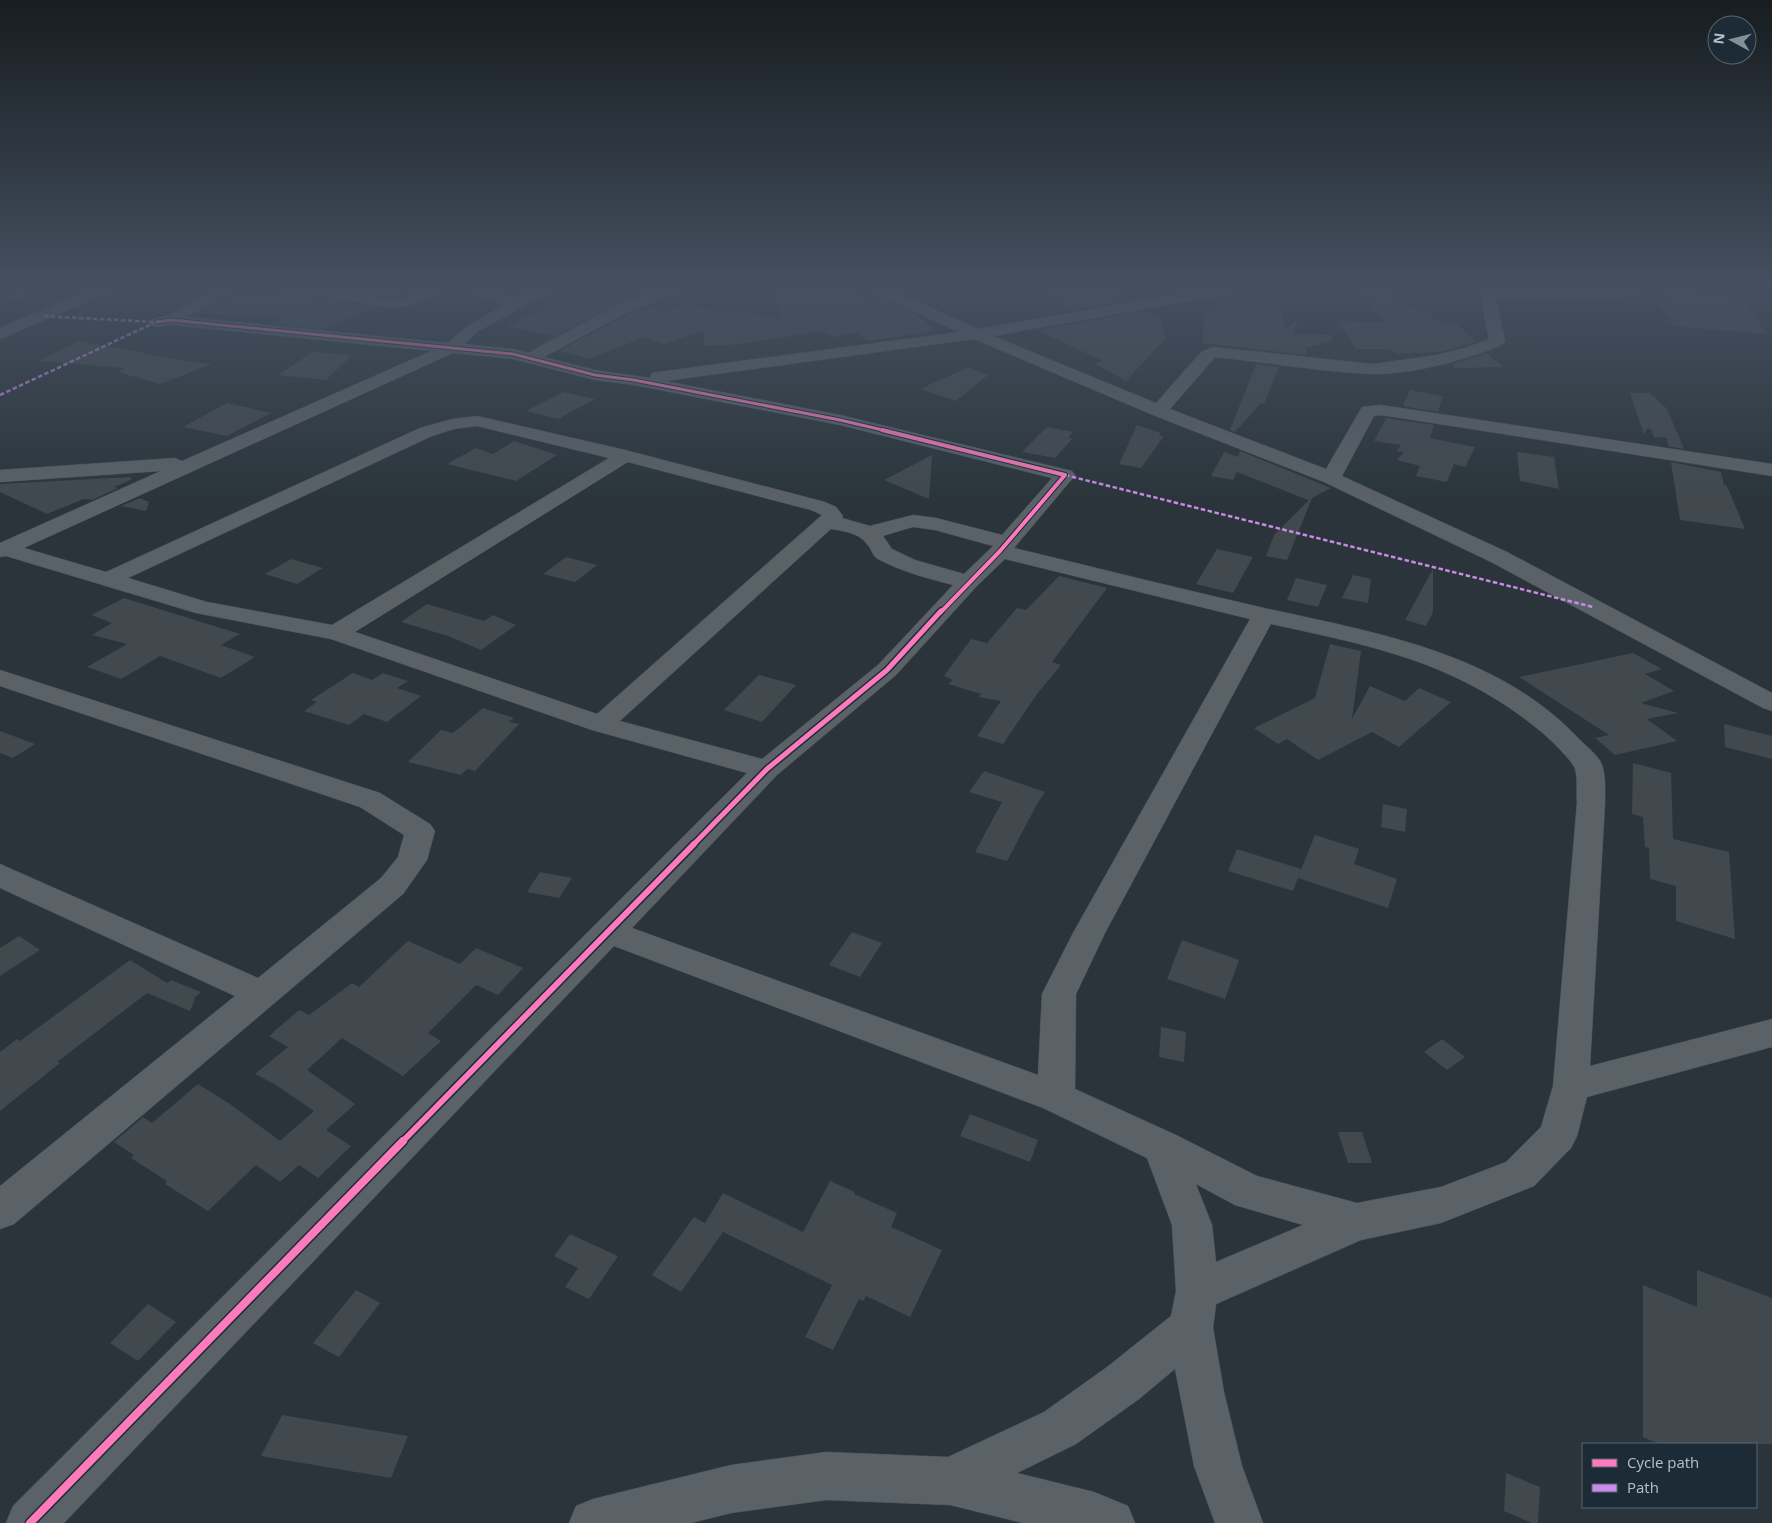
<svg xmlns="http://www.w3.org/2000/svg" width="1772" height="1523" font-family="'Open Sans',sans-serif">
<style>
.building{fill:#41494e}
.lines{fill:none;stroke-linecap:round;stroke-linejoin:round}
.minor-casing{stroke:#484f54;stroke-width:1}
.path{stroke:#5d666a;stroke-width:2;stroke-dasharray:2.5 2.5;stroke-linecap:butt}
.minor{fill:#5a6267;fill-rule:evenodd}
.rail-casing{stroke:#5e656b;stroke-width:4}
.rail{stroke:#1c2b36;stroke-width:2.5;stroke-dasharray:7;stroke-linecap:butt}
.quiet{stroke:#ca8be6;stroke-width:2.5;stroke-dasharray:4.5 2.5;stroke-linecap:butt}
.cycleway-far4-casing{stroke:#1c2b36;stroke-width:5}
.cycleway-far3-casing{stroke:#1c2b36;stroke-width:6}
.cycleway-far2-casing{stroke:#1c2b36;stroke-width:8}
.cycleway-far1-casing{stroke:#1c2b36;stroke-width:9}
.cycleway-casing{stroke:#1c2b36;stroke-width:11}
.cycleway-far4{stroke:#fd7abc;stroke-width:3}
.cycleway-far3{stroke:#fd7abc;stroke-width:4}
.cycleway-far2{stroke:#fd7abc;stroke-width:5}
.cycleway-far1{stroke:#fd7abc;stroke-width:6}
.cycleway{stroke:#fd7abc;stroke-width:8}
</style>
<rect width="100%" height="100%" fill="#2a343a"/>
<path class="building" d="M281,289H293L302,295L375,307L323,329L272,324L285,318L197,313L238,292L281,295Z
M343,289H416V290L392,298Z
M770,289H852L872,301L883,299L917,315L936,331L868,341L856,332L835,337L823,331L739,344L704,346L703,331L664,344L644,337L590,359L559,351L625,316L647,307L669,311L684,304L719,311L726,308L782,319Z
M1359,289H1390L1403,307H1418L1422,311H1427L1440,324L1456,323L1476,342L1440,352L1396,354L1390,349H1356L1337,321L1389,322L1367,307H1372Z
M1660,289H1689L1692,292L1743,298L1767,334L1673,326L1658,303L1672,304Z
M1045,290L1124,292L1133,300L1068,311Z
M1232,296L1280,303L1286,330L1295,321L1297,322L1292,334L1331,335L1332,341L1306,348L1307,355L1203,343L1204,314Z
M566,299L614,304L620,302L544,342H542L553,336L506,326Z
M1145,311L1152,316L1160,317L1165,339L1126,381L1095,364L1103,361L1037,330Z
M80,341L186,361L212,364L160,384L118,372L125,368L39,361Z
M312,352L352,355L326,380L278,375Z
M1487,353L1503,367L1456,368L1452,364Z
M1256,364L1279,367L1264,404L1261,403L1235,432L1230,430Z
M969,367L988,375L956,401L920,389Z
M1410,390L1443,396L1438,412L1403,406Z
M563,392L595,399L558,419L526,411Z
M1630,393H1650L1667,409L1684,449L1668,446L1667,438L1654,437L1651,429L1647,428L1644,435Z
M227,403L271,413L227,436L183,427Z
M1386,418L1434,425L1430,438L1475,447L1465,467L1454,464L1447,482L1416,476L1420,466L1397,460L1404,452L1397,451L1401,445L1374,441Z
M1137,425L1161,433L1159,436H1164L1141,468L1119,464Z
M1047,427L1073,432L1068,438H1073L1055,458L1022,452Z
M514,441L557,455L516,481L447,464L476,448L493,454Z
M1240,451L1331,488L1312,498L1287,560L1266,556L1274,535L1311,498L1308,500L1237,472L1233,480L1211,476L1224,452L1238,457Z
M1517,452L1554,457L1559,489L1520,481Z
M932,455L929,499L884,480Z
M1671,462L1721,472L1724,485L1727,486L1745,529L1680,520Z
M131,477V480L114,487L118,488L92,500L84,499L47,514L0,492V484Z
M140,498L149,502L146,511L121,506Z
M1217,549L1253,557L1233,593L1196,584Z
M566,557L597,565L575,582L543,574Z
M291,559L323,568L297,584L265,574Z
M1433,569V612L1426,626L1405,620Z
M1353,575L1371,579L1368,603L1342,598Z
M1059,576L1107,588L1052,662L1061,665L1037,694L1003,744L977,736L1001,701L978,697L981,694L948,684L953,680L944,676L971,639L987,643L1017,608L1026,610Z
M1296,578L1327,585L1318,607L1287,600Z
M124,598L240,634L221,645L255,657L221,678L160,656L121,679L87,667L127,644L92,635L112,623L91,615Z
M427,604L484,621L493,615L516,625L481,650L448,636L401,622Z
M1330,644L1361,651L1352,719L1370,686L1405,701L1419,688L1451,702L1399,747L1372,732L1318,760L1287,739L1278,744L1254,728L1315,698Z
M1633,653L1662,669L1645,674L1674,691L1641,703L1678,713L1647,719L1677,741L1615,755L1595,738L1609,735L1519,677Z
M353,673L372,680L383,673L408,681L397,688L421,696L387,722L364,714L349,725L304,711L317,702L311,700Z
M759,675L796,685L762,722L724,710Z
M483,708L514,718L509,722L519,724L475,771L467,769L461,775L408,762L441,730L453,733Z
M1724,724L1772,736V759L1725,747Z
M0,731L35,744L13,758L0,753Z
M1633,763L1671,773L1673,839L1729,852L1735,939L1676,921V886L1650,879L1649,848L1645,847L1643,817L1632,814Z
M984,771L1045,792L1036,806L1007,861L975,852L1002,802L969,792Z
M1383,804L1407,809L1405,832L1381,827Z
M1315,835L1359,849L1354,864L1397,879L1388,908L1298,878L1293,891L1228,871L1237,849L1301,869L1298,877Z
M540,872L572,878L559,898L527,892Z
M852,932L882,943L860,977L829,965Z
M19,936L40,950L0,976V948Z
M1182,940L1239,960L1225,999L1167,979Z
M408,941L460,964L476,948L523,968L498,995L476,985L428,1033L441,1041L403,1076L342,1038L307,1070L355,1104L326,1130L351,1146L318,1178L299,1165L280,1182L256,1165L208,1211L165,1184L167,1181L131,1158L134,1155L114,1142L143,1117L152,1123L198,1084L230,1104L280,1141L314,1111L276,1085L255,1074L288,1047L269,1036L299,1010L309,1015L352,983L359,987Z
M130,960L167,983L171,980L201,992L194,998L195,999L190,1011L147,993L57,1062L60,1063L0,1111V1052L17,1039L20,1041Z
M1161,1027L1186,1032L1184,1062L1159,1057Z
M1442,1039L1465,1057L1447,1070L1424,1052Z
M970,1114L1038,1140L1030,1162L960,1136Z
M1338,1132H1362L1372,1163H1348Z
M830,1181L855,1192L854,1194L897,1213L891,1227L942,1250L910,1317L866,1296L863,1301L859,1299L833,1350L805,1337L832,1285L723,1232L681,1292L652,1275L694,1217L705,1223L723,1193L803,1232Z
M570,1234L618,1256L589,1299L565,1287L578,1268L554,1256Z
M1697,1270L1772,1298V1444H1659L1643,1437V1285L1697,1307Z
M356,1290L380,1303L339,1357L313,1343Z
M148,1304L176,1322L138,1361L110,1343Z
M282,1415L408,1436L391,1478L261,1456Z
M1506,1473L1540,1487L1538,1523H1532L1504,1511Z"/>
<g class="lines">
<defs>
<path id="minor" d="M92,289H112L110,292L0,339V328Z
M217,289H235L187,317L448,343L467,326L505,304L469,292L467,289H489L516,298L535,289H555L477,332L465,344L513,349L528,353L596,316L631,299L658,289H680L678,292L624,314L544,357L595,370L650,378L652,373L658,372L958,332L872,292L870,289H890L978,329L1206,289H1240L1233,293L993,336L1156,403L1201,352L1213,347L1373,364L1436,355L1465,348L1489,339L1481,300L1485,292L1494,289H1641L1639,295L1620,297L1496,298L1505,341L1503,344C1469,360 1409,375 1372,374C1321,372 1266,362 1215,357L1170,409L1326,469L1362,407L1381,405L1772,464V476L1381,415L1374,416L1342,476L1507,552L1772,693V711L1763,708L1491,562L1324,482L1153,415L974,339L665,381L840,415L1072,471L1075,475L1072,479L1014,548C1097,568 1181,589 1264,608C1376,633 1498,652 1580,740C1587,747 1599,756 1602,765C1606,776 1605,792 1605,803L1590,1066L1772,1019V1047L1587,1097L1577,1136L1571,1148L1534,1186L1441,1223L1361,1240L1216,1304L1213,1328L1224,1392L1242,1466L1263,1523H1215L1194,1466L1175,1369L1139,1399L1076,1444L1017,1473L1094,1492L1128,1506L1135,1523H1023L950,1505L826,1500L731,1513L691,1523H569L576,1506L593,1499L731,1465L826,1452L948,1457L1044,1412L1107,1367L1171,1316L1176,1291L1172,1225L1147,1158L1043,1108L614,946L64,1523H6L13,1506L747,773L592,730L331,639L196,613L6,556L0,557V543L161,471L0,482V470L175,458L182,461L431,351L171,325L156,327L151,325L148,322L151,319L167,316ZM453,353L513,359L595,380L634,385L840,425L1052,478L1002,535L936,518L913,515L870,526L842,518L843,516L836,507L825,502L625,450L477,416L452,419L420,428L106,572L24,548ZM477,426L609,458L332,625L207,602L128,578L432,436L454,429ZM628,462L811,510L822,515L597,714L355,632ZM913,527L935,530L993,546L964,574L915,560L892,549L883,536ZM831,529C844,531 859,533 867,544C872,549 872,556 878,559C902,572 927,578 953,585L878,665L762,759L620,721ZM1005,559L1250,619L1073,933L1042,994L1038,1075L632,928L777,775L896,675L976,587ZM1271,624C1373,646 1456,662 1539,730C1547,736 1573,761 1575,769C1578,779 1576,793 1577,803L1553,1086L1541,1127L1506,1162L1441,1187L1357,1203L1257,1176L1176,1135L1075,1089L1076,994L1105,933ZM1196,1184L1235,1205L1303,1225L1216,1262L1212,1225Z
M295,289H330L392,300L405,298L424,289H444L442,292L413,305L392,308L302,293Z
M0,670L380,793L430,824L435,831L427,860L403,894L14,1224L0,1229V1186L235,996L0,888V864L258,978L381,878L398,857L404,835L360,807L0,686Z"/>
</defs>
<use href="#minor" class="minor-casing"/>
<path class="path" d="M15,289L20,294V297L28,302"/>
<use href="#minor" class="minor"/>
<defs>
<path id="rail" d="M0,302L32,289"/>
</defs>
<use href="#rail" class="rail-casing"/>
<use href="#rail" class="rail"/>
<path class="quiet" d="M44,316L154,322
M0,395L156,322
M1065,475L1593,607"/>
<defs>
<path id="cycleway-far4" d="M156,322L171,320L513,354L595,375L634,380L840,420L887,431"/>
<path id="cycleway-far3" d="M882,430L1065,475L1000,551L940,613"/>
<path id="cycleway-far2" d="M693,845L767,769L887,670L941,611"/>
<path id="cycleway-far1" d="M402,1142L694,844"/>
<path id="cycleway" d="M30,1523L403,1141"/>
</defs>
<use href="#cycleway-far4" class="cycleway-far4-casing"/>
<use href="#cycleway-far3" class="cycleway-far3-casing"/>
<use href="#cycleway-far2" class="cycleway-far2-casing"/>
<use href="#cycleway-far1" class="cycleway-far1-casing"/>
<use href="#cycleway" class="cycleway-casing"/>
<use href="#cycleway-far4" class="cycleway-far4"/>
<use href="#cycleway-far3" class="cycleway-far3"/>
<use href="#cycleway-far2" class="cycleway-far2"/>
<use href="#cycleway-far1" class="cycleway-far1"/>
<use href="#cycleway" class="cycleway"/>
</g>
<linearGradient id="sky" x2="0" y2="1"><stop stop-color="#171d20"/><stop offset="0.57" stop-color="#445060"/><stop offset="1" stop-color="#445060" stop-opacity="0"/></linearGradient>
<rect width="1772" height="503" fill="url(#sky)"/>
<rect x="1582" y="1443" width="175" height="65" fill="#1c2b36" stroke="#596772"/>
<rect x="1592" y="1459" width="25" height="8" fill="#fd7abc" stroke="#596772"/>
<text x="1627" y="1468" font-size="15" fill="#b4c1cb">Cycle path</text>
<rect x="1592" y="1484" width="25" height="8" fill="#ca8be6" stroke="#596772"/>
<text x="1627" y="1493" font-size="15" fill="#b4c1cb">Path</text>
<g transform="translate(1732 40) rotate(277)"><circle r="24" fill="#1c2b36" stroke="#596772"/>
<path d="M0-4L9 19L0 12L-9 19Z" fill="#849098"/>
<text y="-8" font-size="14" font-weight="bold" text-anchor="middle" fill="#b4c1cb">N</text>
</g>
</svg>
